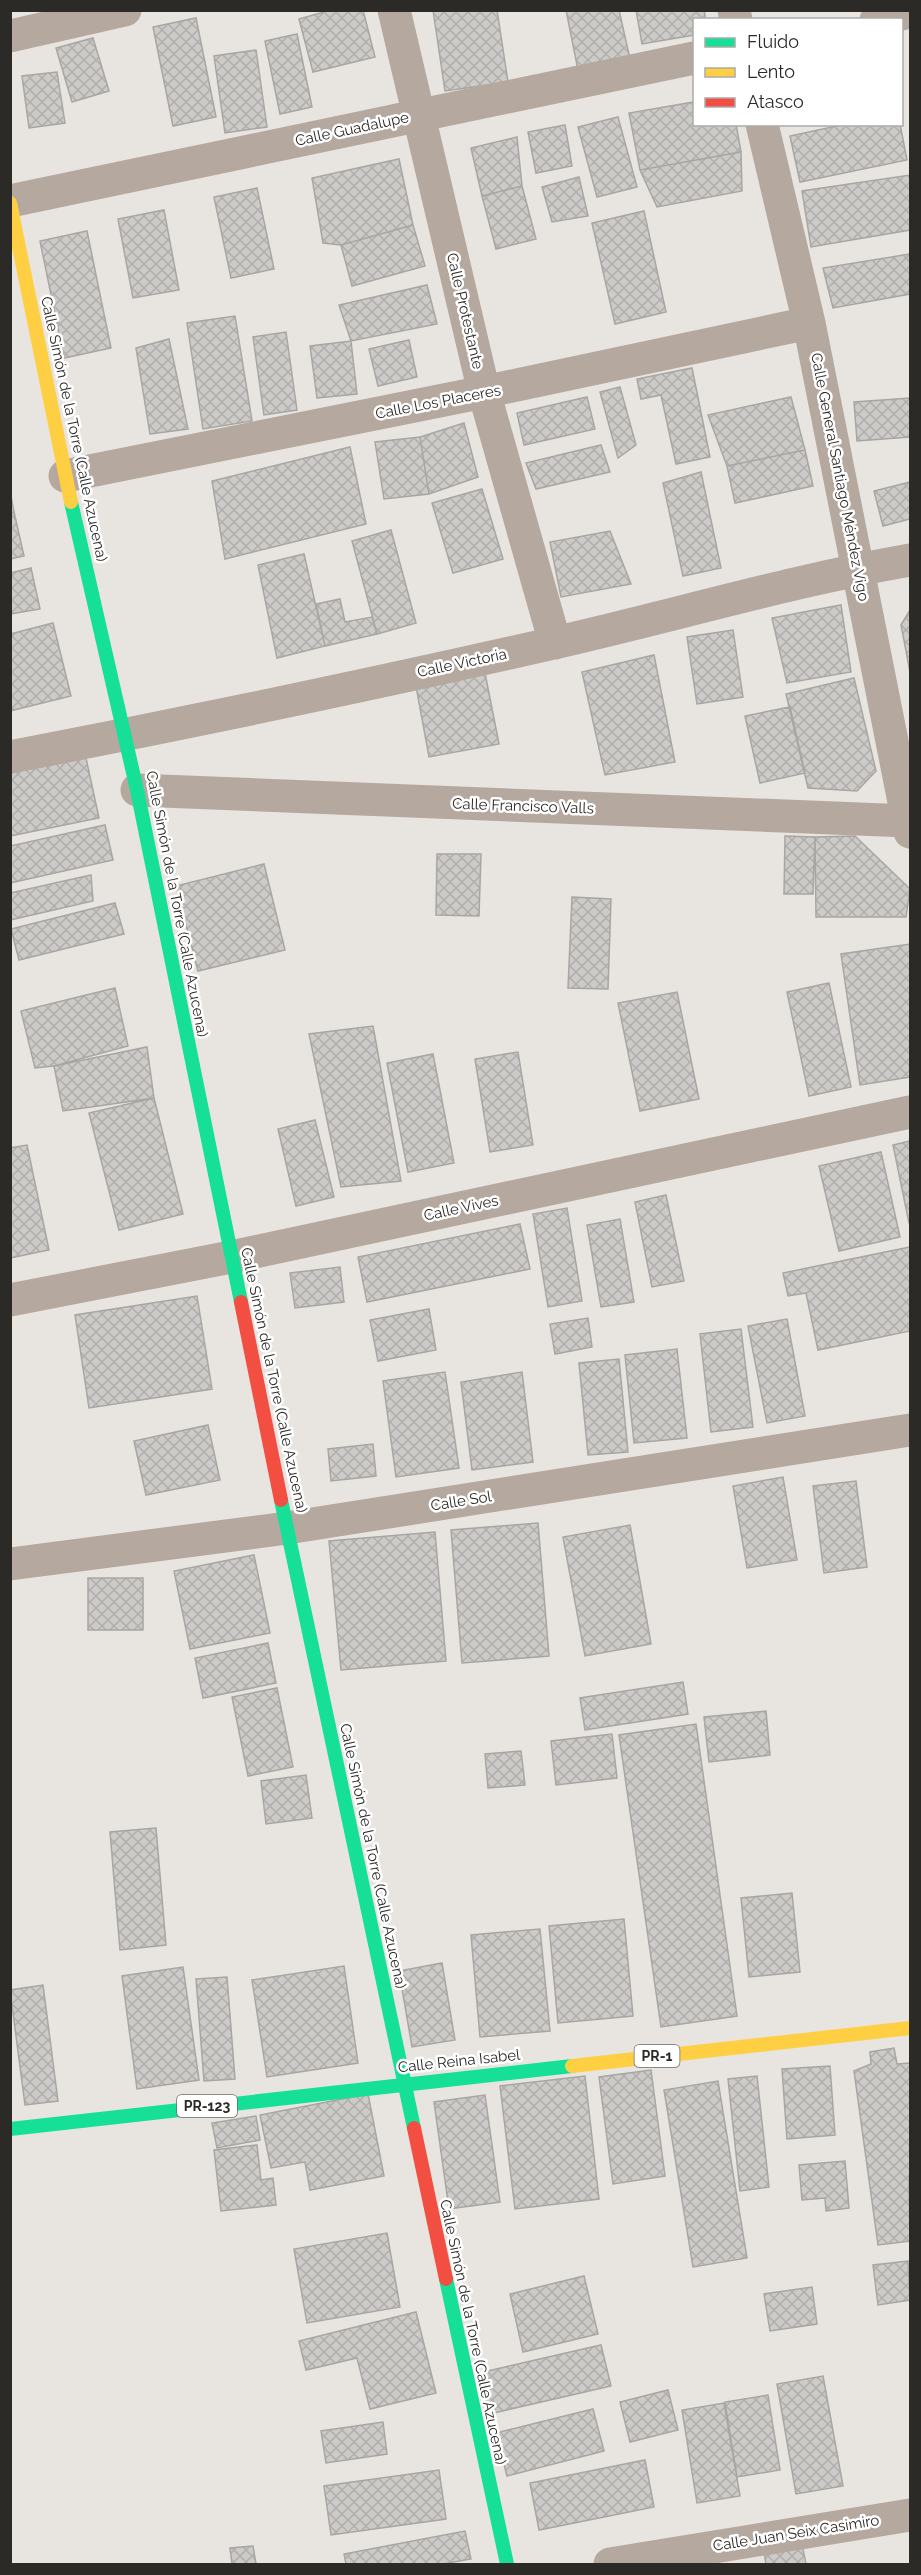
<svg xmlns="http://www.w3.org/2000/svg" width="921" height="2575" font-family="Raleway,sans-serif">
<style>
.building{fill:url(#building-cross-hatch);stroke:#a8a6a2;stroke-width:1.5}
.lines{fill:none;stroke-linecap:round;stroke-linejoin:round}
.street{stroke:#b5a89e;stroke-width:33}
.fast{stroke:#16e098;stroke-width:14}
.slow{stroke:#ffcf43;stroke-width:14}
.jam{stroke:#f24e42;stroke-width:14}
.labels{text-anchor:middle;stroke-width:5;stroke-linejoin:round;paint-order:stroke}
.shield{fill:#fff;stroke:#6b6a68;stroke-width:1.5}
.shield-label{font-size:14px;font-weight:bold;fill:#2c2a27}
.street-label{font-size:15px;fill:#2c2a27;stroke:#fff}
</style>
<defs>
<pattern id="building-cross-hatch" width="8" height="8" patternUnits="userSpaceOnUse" patternTransform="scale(1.5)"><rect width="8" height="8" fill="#cdcbc8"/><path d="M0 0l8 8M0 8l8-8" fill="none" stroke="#b0aeac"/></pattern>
</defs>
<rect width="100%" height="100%" fill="#e8e4e0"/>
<path class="building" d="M331,10H363L375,57L313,72L299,19Z
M433,10H497L508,82L445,91Z
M566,10H619L630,59L578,70Z
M636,10H704L706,20H694V35L642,44Z
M196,18L216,117L173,126L153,27Z
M297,34L312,107L280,114L265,41Z
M93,38L109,91L72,102L56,48Z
M256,50L267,127L225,133L214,56Z
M57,72L65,123L29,128L22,76Z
M694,102V124H736L741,152L640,170L629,113Z
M618,117L637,187L597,197L578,127Z
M846,124H900L907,160L800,182L790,136Z
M565,125L572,166L536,173L528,132Z
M517,137L522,186L482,196L471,148Z
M741,152L742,191L657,207L640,170Z
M399,159L413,225L341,245L323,243L312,178Z
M910,175V230L811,247L802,191Z
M579,177L588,216L552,222L542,187Z
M522,186L536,239L496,249L482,196Z
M257,188L274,269L231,278L214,197Z
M164,210L179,290L133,298L118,219Z
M644,211L666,312L615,324L592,223Z
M413,225L425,266L352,286L341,245Z
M87,231L111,348L64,358L40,241Z
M910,254V294L833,308L823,268Z
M427,285L437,324L351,341L339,305Z
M235,316L252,421L203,429L187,323Z
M286,332L297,410L264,415L253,337Z
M169,339L188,429L150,434L136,348Z
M409,340L417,377L378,386L369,349Z
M351,341L357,394L317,398L310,346Z
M692,368L710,457L676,464L661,395L641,399L637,379Z
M620,387L636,445L618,458L600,392Z
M587,397L595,429L524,445L517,413Z
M791,397L805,450L727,466L708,415Z
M910,398V437L857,441L854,402Z
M464,423L478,477L429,494L420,437Z
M420,437L429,494L384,499L375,442Z
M601,445L610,472L536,489L526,463Z
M350,447L366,524L225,559L212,481Z
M805,450L813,486L735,503L727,466Z
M701,472L721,568L683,576L663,483Z
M910,482V519L883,526L874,491Z
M482,489L503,559L453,573L432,503Z
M10,491L14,512L10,513Z
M14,512L24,556L10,559V513Z
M391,530L416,623L377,634L352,541Z
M610,531L631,584L561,597L550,542Z
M304,554L325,646L277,658L258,565Z
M31,568L40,609L10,614V573Z
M340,599L345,622L372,617L377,634L325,646L316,604Z
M841,605L851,672L787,683L772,618Z
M910,610V672L901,625Z
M53,623L71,696L10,711V634Z
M733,630L743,697L697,704L687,637Z
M654,655L675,762L605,775L582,672Z
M485,673L499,744L429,757L416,686Z
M854,678L876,771L857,791L808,788L786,694Z
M790,707L805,773L760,783L745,716Z
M86,758L99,818L10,836V773Z
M105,825L113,860L10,883V846Z
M785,836L815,837L813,894H784Z
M855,836L910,889L906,917H816L815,837Z
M437,854H481L479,916L436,915Z
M264,864L285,950L198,971L176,886Z
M91,875L93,901L10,920V893Z
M572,897L611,899L608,989L568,988Z
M115,903L124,934L19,960L11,929Z
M910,944V1077L860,1085L841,954Z
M829,983L851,1087L809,1096L787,992Z
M115,988L128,1046L54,1066L35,1068L21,1011Z
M677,992L699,1099L640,1111L618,1003Z
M373,1026L401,1181L341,1187L309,1034Z
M147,1047L154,1098L63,1111L54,1066Z
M518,1052L533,1145L490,1152L475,1059Z
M433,1054L454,1163L408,1172L387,1063Z
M154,1098L183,1214L119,1230L89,1113Z
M315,1120L334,1197L296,1206L278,1129Z
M910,1141V1223H909L893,1145Z
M27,1145L49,1250L10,1258V1148Z
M881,1152L900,1237L839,1251L819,1166Z
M666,1195L684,1281L652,1287L635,1202Z
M567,1208L582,1301L548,1307L533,1214Z
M620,1219L634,1302L601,1307L587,1225Z
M520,1224L530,1269L367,1302L358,1257Z
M910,1247V1331L818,1350L806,1293L788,1296L783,1273Z
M340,1267L344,1302L295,1308L290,1273Z
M197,1296L212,1389L89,1408L75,1315Z
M429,1309L436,1350L378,1361L370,1320Z
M588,1318L592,1347L555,1354L550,1324Z
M787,1319L805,1416L767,1423L748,1326Z
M741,1329L753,1427L711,1432L700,1334Z
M677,1349L687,1438L634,1443L625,1355Z
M619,1359L628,1452L588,1455L579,1363Z
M445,1372L459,1468L396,1477L383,1381Z
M522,1372L533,1462L472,1470L461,1382Z
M208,1425L220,1480L146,1495L134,1441Z
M373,1444L376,1476L331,1481L328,1449Z
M783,1477L797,1560L747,1568L733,1486Z
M856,1481L867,1567L824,1573L813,1486Z
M538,1523L549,1656L462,1663L451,1530Z
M630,1525L651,1644L585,1656L563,1537Z
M435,1532L446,1661L341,1670L329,1541Z
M254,1555L270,1633L190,1649L174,1571Z
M88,1578H143V1630H88Z
M268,1643L276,1683L203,1698L195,1658Z
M683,1682L688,1714L585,1730L580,1698Z
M277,1688L293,1767L248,1776L232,1697Z
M766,1711L770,1755L709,1762L704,1717Z
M696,1724L737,2016L661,2027L619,1735Z
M612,1734L617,1778L556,1785L551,1741Z
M521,1751L525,1785L488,1788L485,1754Z
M306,1775L312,1818L266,1824L261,1781Z
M156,1828L166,1945L120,1950L110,1832Z
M792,1893L800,1972L749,1977L741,1898Z
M624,1919L633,2016L558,2023L549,1926Z
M540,1929L550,2031L480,2037L471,1935Z
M442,1963L455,2040L412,2047L399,1971Z
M344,1966L358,2063L267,2077L252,1980Z
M183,1967L199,2080L137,2089L122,1976Z
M227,1977L235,2079L204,2081L196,1979Z
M43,1985L58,2101L25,2105L10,1990Z
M894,2048L897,2064L910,2063V2176H909L910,2241L878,2245L854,2071L871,2064L870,2052Z
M830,2066L835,2135L787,2139L782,2069Z
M651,2070L665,2176L613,2184L599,2077Z
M585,2076L599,2199L515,2209L500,2086Z
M757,2076L769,2187L740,2191L728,2079Z
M718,2081L747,2258L693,2267L664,2090Z
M368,2094L384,2176L310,2190L305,2162L271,2168L260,2115Z
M485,2095L500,2202L449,2209L434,2102Z
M256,2116L260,2140L217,2148L212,2123Z
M257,2145L261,2180L273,2178L276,2205L221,2211L214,2150Z
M845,2161L849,2208L826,2211L825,2198L802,2200L799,2165Z
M387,2233L400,2307L307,2323L294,2249Z
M908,2261L910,2300L878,2305L873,2265Z
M584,2276L598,2334L523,2352L510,2294Z
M812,2287L817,2324L770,2331L764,2294Z
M416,2312L436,2393L370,2409L357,2358L306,2370L299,2341Z
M601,2345L611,2386L489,2414L479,2373Z
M823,2376L843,2486L796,2494L777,2384Z
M668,2390L678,2430L630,2442L620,2402Z
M768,2395L780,2470L737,2477L725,2402Z
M724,2403L740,2496L697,2503L682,2410Z
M593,2409L604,2451L507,2476L496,2433Z
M383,2422L387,2454L326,2463L321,2431Z
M645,2460L654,2507L539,2530L530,2483Z
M439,2470L446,2519L331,2535L324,2486Z
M465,2531L471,2559L443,2564H346L344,2554Z
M801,2540L806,2564H766L763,2547Z
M253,2546L256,2564H232L230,2548Z"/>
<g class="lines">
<path class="street" d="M394,10L484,392L555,643
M734,10L736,20
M876,20L910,12
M10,36L125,10
M762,124L809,323L910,832
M10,201L694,58
M65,476L484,392L809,323
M10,757C192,722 374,684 554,643C673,616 790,581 910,560
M137,790L908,821
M10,1300L231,1257L910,1112
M10,1564L287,1528L910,1430
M610,2564L910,2515"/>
<path class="fast" d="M71,502L137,790L241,1302
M281,1500L414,2128
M10,2129L572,2066
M446,2279L507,2564"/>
<path class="slow" d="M10,203L71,502
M572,2066L910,2028"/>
<path class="jam" d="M241,1302L281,1500
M414,2128L446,2279"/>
</g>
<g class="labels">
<g class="shield">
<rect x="634.5" y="2045" width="45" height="22" rx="4.5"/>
<rect x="177" y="2095" width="60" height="22" rx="4.5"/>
</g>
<g class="shield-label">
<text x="657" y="2061">PR-1</text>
<text x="207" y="2111">PR-123</text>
</g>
<g class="street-label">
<text transform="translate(352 129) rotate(-12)" y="5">Calle Guadalupe</text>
<text transform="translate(465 311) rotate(77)" y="5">Calle Protestante</text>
<text transform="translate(438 402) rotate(-11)" y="5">Calle Los Placeres</text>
<text transform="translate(74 429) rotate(78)" y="5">Calle Simón de la Torre (Calle Azucena)</text>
<text transform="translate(840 477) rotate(79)" y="5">Calle General Santiago Méndez Vigo</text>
<text transform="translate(462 663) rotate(-12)" y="5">Calle Victoria</text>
<text transform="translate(523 806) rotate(2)" y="5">Calle Francisco Valls</text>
<text transform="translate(177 904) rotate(79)" y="5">Calle Simón de la Torre (Calle Azucena)</text>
<text transform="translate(461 1208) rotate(-12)" y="5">Calle Vives</text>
<text transform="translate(274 1380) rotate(78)" y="5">Calle Simón de la Torre (Calle Azucena)</text>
<text transform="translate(461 1501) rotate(-9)" y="5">Calle Sol</text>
<text transform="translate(373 1856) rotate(78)" y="5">Calle Simón de la Torre (Calle Azucena)</text>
<text transform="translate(459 2061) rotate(-6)" y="5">Calle Reina Isabel</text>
<text transform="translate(473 2332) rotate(78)" y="5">Calle Simón de la Torre (Calle Azucena)</text>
<text transform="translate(796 2533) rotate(-9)" y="5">Calle Juan Seix Casimiro</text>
</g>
</g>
<rect width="921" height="2575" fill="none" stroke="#2c2a27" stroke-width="24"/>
<rect x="693" y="18" width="210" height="108" fill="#ffffff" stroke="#abaaa9" stroke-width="1.5"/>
<rect x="705" y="38" width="30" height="9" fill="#16e098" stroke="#abaaa9" stroke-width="1.5"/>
<text x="747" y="48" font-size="18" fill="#2c2a27">Fluido</text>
<rect x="705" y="68" width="30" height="9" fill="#ffcf43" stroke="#abaaa9" stroke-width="1.5"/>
<text x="747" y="78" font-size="18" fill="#2c2a27">Lento</text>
<rect x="705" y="98" width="30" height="9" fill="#f24e42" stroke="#abaaa9" stroke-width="1.5"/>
<text x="747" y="108" font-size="18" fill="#2c2a27">Atasco</text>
</svg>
